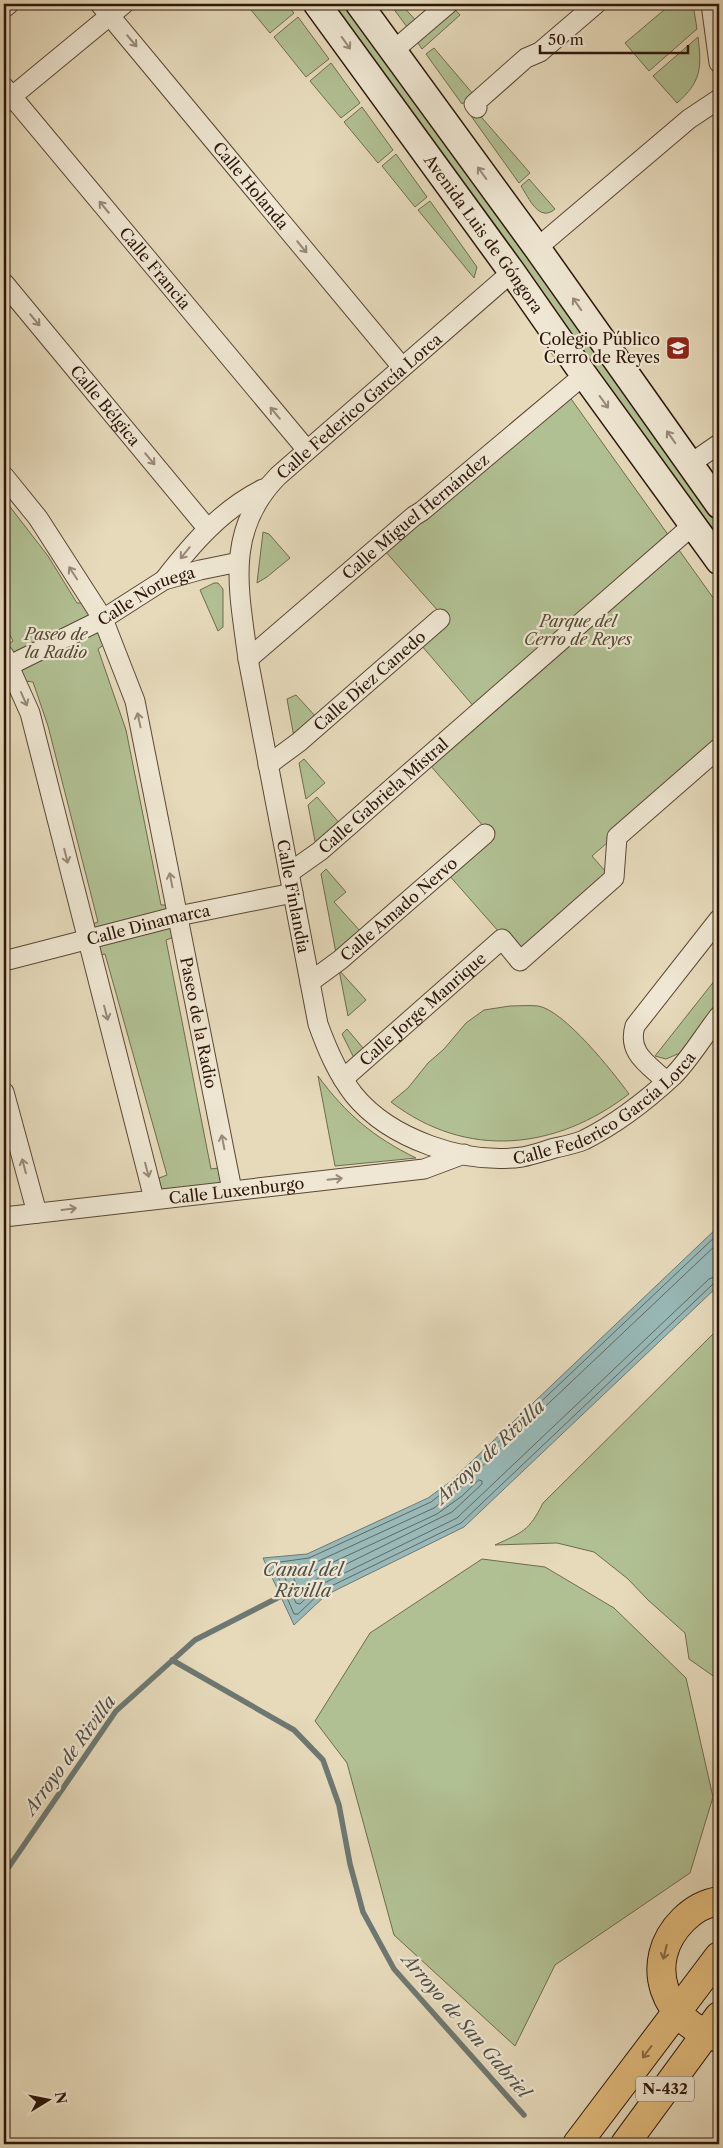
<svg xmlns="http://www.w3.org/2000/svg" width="723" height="2148" font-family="'Libre Caslon Text',serif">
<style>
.green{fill:#b1c093;stroke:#6f6b4e}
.water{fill:#98b9b8;stroke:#6d7872}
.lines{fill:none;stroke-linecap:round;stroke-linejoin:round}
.shore{stroke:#626861;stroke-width:1}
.stream{stroke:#6d7872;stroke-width:5.5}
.street-casing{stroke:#5b4736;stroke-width:21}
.secondary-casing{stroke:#2d160a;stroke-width:29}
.highway-casing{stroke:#2d160a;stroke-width:30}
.street{stroke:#efe7d3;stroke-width:19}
.secondary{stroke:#efe7d3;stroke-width:26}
.highway{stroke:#e3bd7e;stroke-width:28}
.oneway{stroke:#988979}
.oneway2{stroke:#886a44}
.labels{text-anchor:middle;stroke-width:4.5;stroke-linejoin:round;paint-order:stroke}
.shield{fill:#efe7d3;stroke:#675546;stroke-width:1}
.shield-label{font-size:15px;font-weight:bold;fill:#2d160a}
.street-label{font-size:16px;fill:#2d160a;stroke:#efe7d3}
.poi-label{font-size:16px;fill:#2d160a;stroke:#efe7d3;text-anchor:end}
.park-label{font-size:16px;font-style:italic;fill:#554933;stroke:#efe7d3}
.water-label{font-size:18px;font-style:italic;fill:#524f47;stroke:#efe7d3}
</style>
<rect width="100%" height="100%" fill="#e6dabb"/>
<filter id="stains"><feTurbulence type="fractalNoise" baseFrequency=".004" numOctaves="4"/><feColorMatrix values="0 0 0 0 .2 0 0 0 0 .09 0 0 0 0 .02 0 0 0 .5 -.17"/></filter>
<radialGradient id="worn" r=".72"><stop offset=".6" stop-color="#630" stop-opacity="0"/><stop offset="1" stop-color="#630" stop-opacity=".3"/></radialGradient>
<path class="green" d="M246,4H286L294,13L270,33Z
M330,4H347L355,13L719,522V545Z
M390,4H401L419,24L410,31Z
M671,4H693L697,29L649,71L625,43Z
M451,5L460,15L422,49L414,37Z
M298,17L329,59L306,77L274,37Z
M698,37C702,68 701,82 677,103L653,76Z
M434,48L473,94L462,104L426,54Z
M331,63L360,103L341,118L310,81Z
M362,107L393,150L378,163L344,122Z
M476,111L530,173L519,183L471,116Z
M396,154L427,197L415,207L382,166Z
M529,179L555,209C539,223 529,198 521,186Z
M430,201L477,267L474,278L418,210Z
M569,396L719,606V745L592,856L611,878L521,957L448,874L492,836L429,764L476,709L421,645L447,621L385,551L422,518L425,521Z
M4,499L48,556L77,603H87L105,644L98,649L126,730L161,905H168L174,937L166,940L211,1169L218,1168L221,1182L217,1188L164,1192L160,1185L159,1178L167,1175L105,954L99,955L92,924L98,922L48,726L33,682L25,681L5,646L13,641L4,624Z
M263,532L269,534L290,558L267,577L257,583Z
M214,583H218L223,589V627L218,631L200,590Z
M296,695L317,718L294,737L287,699Z
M304,759L325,783L306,799L299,763Z
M317,797L341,825L316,846L308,805Z
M326,869L346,892L334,902L361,932L336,953L321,874Z
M339,970L366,1000L348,1016Z
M719,975V999L680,1053L666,1059L655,1056Z
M510,1006C519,1006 529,1005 538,1006C564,1010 613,1072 629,1094C556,1150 467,1160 391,1102L408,1088L428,1063L444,1049L466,1023L484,1010Z
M347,1029L368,1054L357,1064L342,1034Z
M318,1076C346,1114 373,1137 416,1158L335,1166Z
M719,1328V1680L689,1659L685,1633L648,1600L628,1579L594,1552L557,1543L495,1545C523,1532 529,1531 543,1503Z
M482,1559L545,1567L614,1608L686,1678L713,1797L690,1873L555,1965L515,2046L394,1935L347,1763L315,1721L370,1633Z"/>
<path class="water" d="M719,1226V1285L464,1527L326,1595L294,1625L263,1558L307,1554L428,1498L450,1482Z"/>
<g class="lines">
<path class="shore" d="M719,1233L453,1485L431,1502L309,1558L273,1563V1565L294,1614H298L323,1590L461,1523L714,1283L719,1281
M719,1242L456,1491L434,1508L312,1564L283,1568L282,1571L296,1603L300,1604L320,1585L457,1518L709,1279L719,1275
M479,1480L482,1481V1484L452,1512L318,1578L302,1591L299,1590L293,1577L294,1574L314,1571L437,1514L462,1496Z"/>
<path class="stream" d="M172,1660L294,1730L323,1760L339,1805L350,1864L363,1912L394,1969L524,2115
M4,1874L116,1711L195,1640L287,1593"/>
<defs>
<g id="street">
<path id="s1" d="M100,4L402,367"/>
<path d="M711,4L719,63"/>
<path d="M4,8L9,4"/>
<path d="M393,51L448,4"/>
<path id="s2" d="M4,87L307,450"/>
<path d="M4,103L124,4"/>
<path d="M477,108L474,104L526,58L540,52L596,4"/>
<path d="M537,248L689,119L719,99"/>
<path id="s3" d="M512,272L278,476C224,531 239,590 248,659L318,1024C327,1049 337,1073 354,1095C390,1139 465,1165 522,1157C533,1155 544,1151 555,1148C564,1146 575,1144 584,1140C616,1124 647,1100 673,1076C690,1059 704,1035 719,1016"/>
<path id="s4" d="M4,283L207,528"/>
<path d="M690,464L719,444"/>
<path id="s5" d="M4,476L38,518L103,619L135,701L232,1190"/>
<path d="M164,580C192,544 221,510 263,489"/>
<path d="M4,655L30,713L154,1199"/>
<path id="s6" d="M248,659L414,516L422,511L584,375"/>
<path id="s7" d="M4,668L103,619L164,580L200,570L239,562"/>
<path id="s8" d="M268,765L299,742L440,619"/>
<path id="s9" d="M289,873L320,851L693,525"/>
<path id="s10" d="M4,961L178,916L293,893"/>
<path id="s11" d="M310,982L340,960L485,834"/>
<path id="s12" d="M343,1079L502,939L520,961L614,878L617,837L719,748"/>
<path d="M666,1081C648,1064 627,1053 635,1026L719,919"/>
<path d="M4,1092L37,1213"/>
<path id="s13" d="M4,1217L424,1169L464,1154"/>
</g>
<g id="secondary">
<path id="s14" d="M317,4L512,272L584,375L719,561"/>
<path d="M359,4L537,248L719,505"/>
</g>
<path id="highway" d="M719,1901C705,1903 693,1910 683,1920C641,1962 664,2024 719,2038
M577,2144L719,1956
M625,2144L719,2016"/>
</defs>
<use href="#street" class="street-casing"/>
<use href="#secondary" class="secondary-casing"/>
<use href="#highway" class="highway-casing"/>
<use href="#street" class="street"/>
<use href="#secondary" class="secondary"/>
<use href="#highway" class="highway"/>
</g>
<defs><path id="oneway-shaft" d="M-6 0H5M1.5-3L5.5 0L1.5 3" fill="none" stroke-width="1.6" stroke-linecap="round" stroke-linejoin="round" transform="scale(1.25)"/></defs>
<g class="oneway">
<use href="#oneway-shaft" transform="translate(132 41) rotate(50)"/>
<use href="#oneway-shaft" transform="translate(346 43) rotate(54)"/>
<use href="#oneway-shaft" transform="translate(482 173) rotate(-126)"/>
<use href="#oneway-shaft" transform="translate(104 207) rotate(-130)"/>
<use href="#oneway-shaft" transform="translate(302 247) rotate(50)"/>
<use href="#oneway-shaft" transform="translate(577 304) rotate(-125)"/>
<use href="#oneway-shaft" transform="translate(35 320) rotate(50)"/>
<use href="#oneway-shaft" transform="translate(604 402) rotate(54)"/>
<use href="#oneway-shaft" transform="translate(275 413) rotate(-130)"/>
<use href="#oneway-shaft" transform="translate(671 437) rotate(-125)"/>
<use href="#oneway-shaft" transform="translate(150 459) rotate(50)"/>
<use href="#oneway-shaft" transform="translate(185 553) rotate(129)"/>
<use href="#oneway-shaft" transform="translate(73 573) rotate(-123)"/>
<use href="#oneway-shaft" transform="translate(24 699) rotate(66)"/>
<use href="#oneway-shaft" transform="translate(139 720) rotate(-102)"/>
<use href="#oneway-shaft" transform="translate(66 856) rotate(76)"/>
<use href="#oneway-shaft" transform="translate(171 880) rotate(-101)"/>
<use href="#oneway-shaft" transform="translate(106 1013) rotate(75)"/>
<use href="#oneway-shaft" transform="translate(223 1142) rotate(-101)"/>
<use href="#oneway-shaft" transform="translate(24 1166) rotate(-105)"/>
<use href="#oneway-shaft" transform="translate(147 1170) rotate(75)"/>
<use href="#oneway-shaft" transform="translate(335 1179) rotate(-6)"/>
<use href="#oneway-shaft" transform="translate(69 1209) rotate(-7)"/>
</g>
<g class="oneway2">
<use href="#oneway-shaft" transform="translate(665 1952) rotate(104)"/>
<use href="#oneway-shaft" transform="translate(647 2052) rotate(127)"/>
</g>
<defs>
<symbol id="school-square" viewBox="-11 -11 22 22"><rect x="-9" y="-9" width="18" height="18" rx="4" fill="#8f2418" stroke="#efe7d3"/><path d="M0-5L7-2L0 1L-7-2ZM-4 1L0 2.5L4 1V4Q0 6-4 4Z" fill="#fff"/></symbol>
</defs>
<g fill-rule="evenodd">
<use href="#school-square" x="664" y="334" width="28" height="28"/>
</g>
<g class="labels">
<rect class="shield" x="636" y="2076.5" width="58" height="25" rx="4"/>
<g class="shield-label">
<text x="665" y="2094">N-432</text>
</g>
<g class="street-label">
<text dy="6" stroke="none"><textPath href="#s1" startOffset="236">Calle Holanda</textPath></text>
<text dy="6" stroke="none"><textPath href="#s14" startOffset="284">Avenida Luis de Góngora</textPath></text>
<text dy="6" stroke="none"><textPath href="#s2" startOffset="236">Calle Francia</textPath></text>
<text dy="6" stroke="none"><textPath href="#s4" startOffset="159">Calle Bélgica</textPath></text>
<text transform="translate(359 406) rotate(-41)" y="6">Calle Federico García Lorca</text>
<text dy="6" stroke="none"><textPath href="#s6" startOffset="220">Calle Miguel Hernández</textPath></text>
<text dy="6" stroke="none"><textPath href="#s7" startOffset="160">Calle Noruega</textPath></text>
<text dy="6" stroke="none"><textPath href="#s8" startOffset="132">Calle Díez Canedo</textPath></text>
<text dy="6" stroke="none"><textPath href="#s9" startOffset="122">Calle Gabriela Mistral</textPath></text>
<text dy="6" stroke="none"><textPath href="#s3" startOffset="746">Calle Finlandia</textPath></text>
<text dy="6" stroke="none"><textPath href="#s11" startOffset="115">Calle Amado Nervo</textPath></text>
<text dy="6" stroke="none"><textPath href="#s10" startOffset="149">Calle Dinamarca</textPath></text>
<text dy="6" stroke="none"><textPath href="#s12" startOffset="106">Calle Jorge Manrique</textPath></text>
<text dy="6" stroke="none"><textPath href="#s5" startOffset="590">Paseo de la Radio</textPath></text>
<text dy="6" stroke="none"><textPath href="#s3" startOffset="1239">Calle Federico García Lorca</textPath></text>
<text dy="6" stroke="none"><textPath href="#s13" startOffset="234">Calle Luxenburgo</textPath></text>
</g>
<g class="poi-label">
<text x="660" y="345">Colegio Público<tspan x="660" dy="18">Cerro de Reyes</tspan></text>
</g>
<g class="park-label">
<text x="578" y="627">Parque del<tspan x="578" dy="18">Cerro de Reyes</tspan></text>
<text x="56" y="640">Paseo de<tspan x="56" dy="18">la Radio</tspan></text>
</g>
<g class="water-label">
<text transform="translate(490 1452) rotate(-43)" y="6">Arroyo de Rivilla</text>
<text x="303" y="1576">Canal del<tspan x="303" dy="21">Rivilla</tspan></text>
<text transform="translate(70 1755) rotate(-54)" y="6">Arroyo de Rivilla</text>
<text transform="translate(466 2026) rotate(49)" y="6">Arroyo de San Gabriel</text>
</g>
</g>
<rect width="723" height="2148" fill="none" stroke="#e6dabb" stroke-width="20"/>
<rect x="5" y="5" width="713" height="2138" fill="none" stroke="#2d160a" stroke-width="2.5"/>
<rect x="10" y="10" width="703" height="2128" fill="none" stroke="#2d160a"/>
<g transform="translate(48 2100) rotate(80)" stroke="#efe7d3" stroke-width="4" paint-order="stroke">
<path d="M0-4L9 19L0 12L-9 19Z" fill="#2d160a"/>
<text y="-8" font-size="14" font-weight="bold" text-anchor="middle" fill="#2d160a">N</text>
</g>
<path d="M540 45v8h148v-8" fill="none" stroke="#2d160a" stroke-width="2.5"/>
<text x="548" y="45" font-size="15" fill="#2d160a" stroke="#efe7d3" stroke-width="4" paint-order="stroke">50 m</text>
<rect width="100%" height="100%" filter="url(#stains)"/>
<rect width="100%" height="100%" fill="url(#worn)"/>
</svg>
